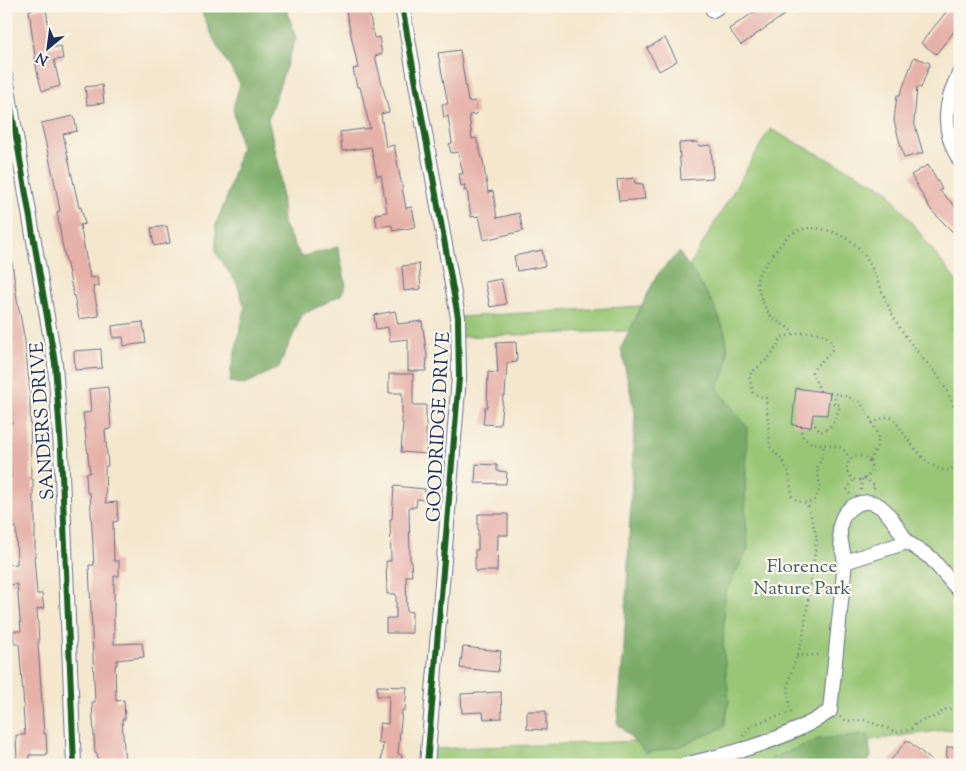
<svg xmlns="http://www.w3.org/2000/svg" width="966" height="771" font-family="'Sorts Mill Goudy',serif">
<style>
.green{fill:#98c674;stroke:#5a7a69}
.forest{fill:#7aab66;stroke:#4a6d62}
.building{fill:#e6b1a8}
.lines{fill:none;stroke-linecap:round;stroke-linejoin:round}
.minor-casing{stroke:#676f85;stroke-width:16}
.path{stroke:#676f85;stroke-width:2.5;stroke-dasharray:1 4;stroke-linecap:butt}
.minor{stroke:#fff;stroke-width:14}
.cycleway-casing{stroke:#fbf7ec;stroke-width:9}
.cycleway{stroke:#1b5e20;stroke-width:6}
.labels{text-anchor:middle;stroke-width:4.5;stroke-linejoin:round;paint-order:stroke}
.street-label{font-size:19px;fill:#1b2f5e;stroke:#fbf7ec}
.park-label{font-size:19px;fill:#405c65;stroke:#fbf7ec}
</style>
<rect width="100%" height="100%" fill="#fbf7ec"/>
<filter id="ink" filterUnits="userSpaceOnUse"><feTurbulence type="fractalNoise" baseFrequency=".02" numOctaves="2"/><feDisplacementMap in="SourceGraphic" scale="10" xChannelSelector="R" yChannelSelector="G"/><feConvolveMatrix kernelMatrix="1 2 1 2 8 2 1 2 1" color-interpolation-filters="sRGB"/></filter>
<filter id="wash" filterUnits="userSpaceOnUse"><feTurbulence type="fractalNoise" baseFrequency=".0096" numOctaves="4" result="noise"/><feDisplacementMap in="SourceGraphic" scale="20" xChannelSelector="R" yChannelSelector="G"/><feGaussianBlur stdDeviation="1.12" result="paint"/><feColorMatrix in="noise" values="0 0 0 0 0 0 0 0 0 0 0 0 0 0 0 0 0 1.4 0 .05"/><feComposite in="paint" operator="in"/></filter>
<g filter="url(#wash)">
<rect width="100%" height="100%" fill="#f4e7ce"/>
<path class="green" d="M770,129L886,189L960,286V728L842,744L774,765H427L428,749L642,741L649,330L459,337L458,317L657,305L686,272Z"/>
<path class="forest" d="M199,6H285L286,8L296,38L268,119L280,170L283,223L301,257L338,247L346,285L341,295L302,315L279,367L244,385L230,382L231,370L245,308L237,284L216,253V224L227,197L241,147L233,108L240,84L215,42Z
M679,252C700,285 735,324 726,367C725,374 720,381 717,388L747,427L745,502L748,549L725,593L723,645L729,701L724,727L681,746L646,753L617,723L624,647L635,414L621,348L657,275Z
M868,735L871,757L866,765H768L772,758L819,739Z"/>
<g id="blocks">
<path class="building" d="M345,6H368L374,38L379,37L382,54L375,56L389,112L381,114L386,147L394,145L406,208L412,207L416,227L393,231L392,225L377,227L375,214L387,212L381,175L377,176L371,147L342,151L340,132L370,128L360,87H357L353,69L358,68Z
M763,6H797L741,45L729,29Z
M951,6H960V24L936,54L921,43Z
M46,8L51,48L61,46L63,59L54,60L60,86L42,91L37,72L29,10Z
M665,38L677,61L659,71L647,48Z
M460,50L468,102L475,101L477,114L469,115L472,139L476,138L483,161L488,192L493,191L497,218L519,213L523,231L484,240L479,216L471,217L467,190L464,191L465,185L461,186L459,174H463L458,152L451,153L449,144L452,143L448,116L444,118L442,104H448L438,53Z
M914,57L930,63L921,88L917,87L914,122L923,153L904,158L894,121L897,95H900Z
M102,85L104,103L87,105L85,87Z
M74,116L77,131L63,134L79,208L81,207L85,224L80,225L90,278L97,277L99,286L93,287L99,316L79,319L62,243L57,212L60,211L55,184L41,123Z
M698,142L699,146L711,145L713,178L681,180L679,143Z
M928,165L942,189L939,190L960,211V239L931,210L911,175Z
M634,178L635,183L643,184L645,199L619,201L617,180Z
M167,226L170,243L154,246L151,228Z
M542,250L545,266L517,271L514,256Z
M6,262H12L17,299L25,341L30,392L31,479H33V503H35V557H34L37,594H42L44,608L37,609L39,643H38L44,734H46L47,755H29V762H17L16,735H25L23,707H24L19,644H14L13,631H21L17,584L6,585V565L17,564L16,527H6V512L9,511L8,479H11L10,440H6V424L12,423L11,385H6Z
M419,264L421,289L404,291L402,266Z
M501,279L506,304L490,307L485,282Z
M395,311L398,324L422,321L427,357L426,371H408V339L390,341L388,327L376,329L374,315Z
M143,322L146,343L124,346L123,337L113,338L112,326Z
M516,342L517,362L507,363L505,396H503L500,425L483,424L485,407H487L488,372L498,373L496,343Z
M101,349L102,368L75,370L74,351Z
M389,374H413V405H426V435L427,436L426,454L401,452L403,423H402V393H389Z
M108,387L111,429L105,430L108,466H105L106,503L117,502L118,521L113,522L114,561H119V576H114V644L142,643L144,657L117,660V665H115L116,701L124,700L125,719H122L125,765H98L97,753H95L92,702H95L89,565H94L90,493H87L86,473H90L83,413L91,412L89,389Z
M796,388L830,393L827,415L813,414L811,427L792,425Z
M476,464L497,465V471L507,472L506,484L475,483Z
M394,486L425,489V500L417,499L416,507H409L410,560H411L412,576H406L407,611L412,612V633H386V618H396V594H387L386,561H391L390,519H392Z
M478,514H508V535H498L497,571H475V550H478Z
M463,647L501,651L498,672L460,668Z
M377,686L407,687L405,710H402L398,754L402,755L401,765H381L383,743H378L380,723L388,724L389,696H377Z
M501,692L502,718L484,719L483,712L462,713L461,694Z
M527,711H546V730L527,729Z
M907,740L937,765H887Z
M947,747H960V765H946Z"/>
</g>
</g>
<g filter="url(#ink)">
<use href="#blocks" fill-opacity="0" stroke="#676f85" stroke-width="1"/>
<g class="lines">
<defs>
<path id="minor" d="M402,6L458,317L459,378L427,765
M713,10L719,6
M960,72C944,103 941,130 960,161
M6,78L55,363L61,450L74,765
M845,562C843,551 839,538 840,528C841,507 866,494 882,508C892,516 900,532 907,542
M684,765C734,753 787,740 830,711L845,562L907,542L931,558L960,592"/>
</defs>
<use href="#minor" class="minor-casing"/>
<path class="path" d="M794,335C788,325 779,324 771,316C764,308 758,292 757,281C757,273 765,265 770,259C777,250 783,239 793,233C811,222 837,231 853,243C871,257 881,291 891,312C898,327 910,343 921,356C925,362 931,367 936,373C946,387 955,407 960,424
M820,391L812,372C818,360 828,360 833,347C825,324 799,334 782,337L771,356L749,375L753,394L766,398L770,447L785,464L789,473L792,496L797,501L807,503L814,500L818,494L820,487L817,468L822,457L824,444
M830,393C841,395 851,396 860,403C866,407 877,431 878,439C878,447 873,455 869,461
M812,421L820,432C833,429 837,416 840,405L834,403L835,394
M872,423L886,417L893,418C906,435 927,474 951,470L960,460
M801,426C800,450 824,441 839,447C844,449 847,454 850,459
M847 468a12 12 0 1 1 24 0a12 12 0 1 1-24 0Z
M865,478L875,486L872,491
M861,490L862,479
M850,494L847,490L854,479
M810,583L831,587
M797,656L819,655
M840,717L847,721L865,720L897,732L910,730L918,722L937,716L946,709L960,708
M743,736L752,725L791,712L788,696L789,679L803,637L817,538L807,503"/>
<use href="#minor" class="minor"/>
<defs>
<path id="cycleway" d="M402,6L458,317L459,378L427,765
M6,78L55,363L61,450L74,765"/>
</defs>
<use href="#cycleway" class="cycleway-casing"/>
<use href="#cycleway" class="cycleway"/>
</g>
</g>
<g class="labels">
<g class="street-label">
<text transform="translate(41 421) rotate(-94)" y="7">SANDERS DRIVE</text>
<text transform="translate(437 427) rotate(-87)" y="7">GOODRIDGE DRIVE</text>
</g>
<g class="park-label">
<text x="802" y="572">Florence<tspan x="802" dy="22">Nature Park</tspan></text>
</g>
</g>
<rect width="966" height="771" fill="none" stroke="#fbf7ec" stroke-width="25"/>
<g transform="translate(48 48) rotate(209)" stroke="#fbf7ec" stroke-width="4" paint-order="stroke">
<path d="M0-4L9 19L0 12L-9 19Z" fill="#1b2f5e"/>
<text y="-8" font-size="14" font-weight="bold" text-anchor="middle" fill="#1b2f5e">N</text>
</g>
</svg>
